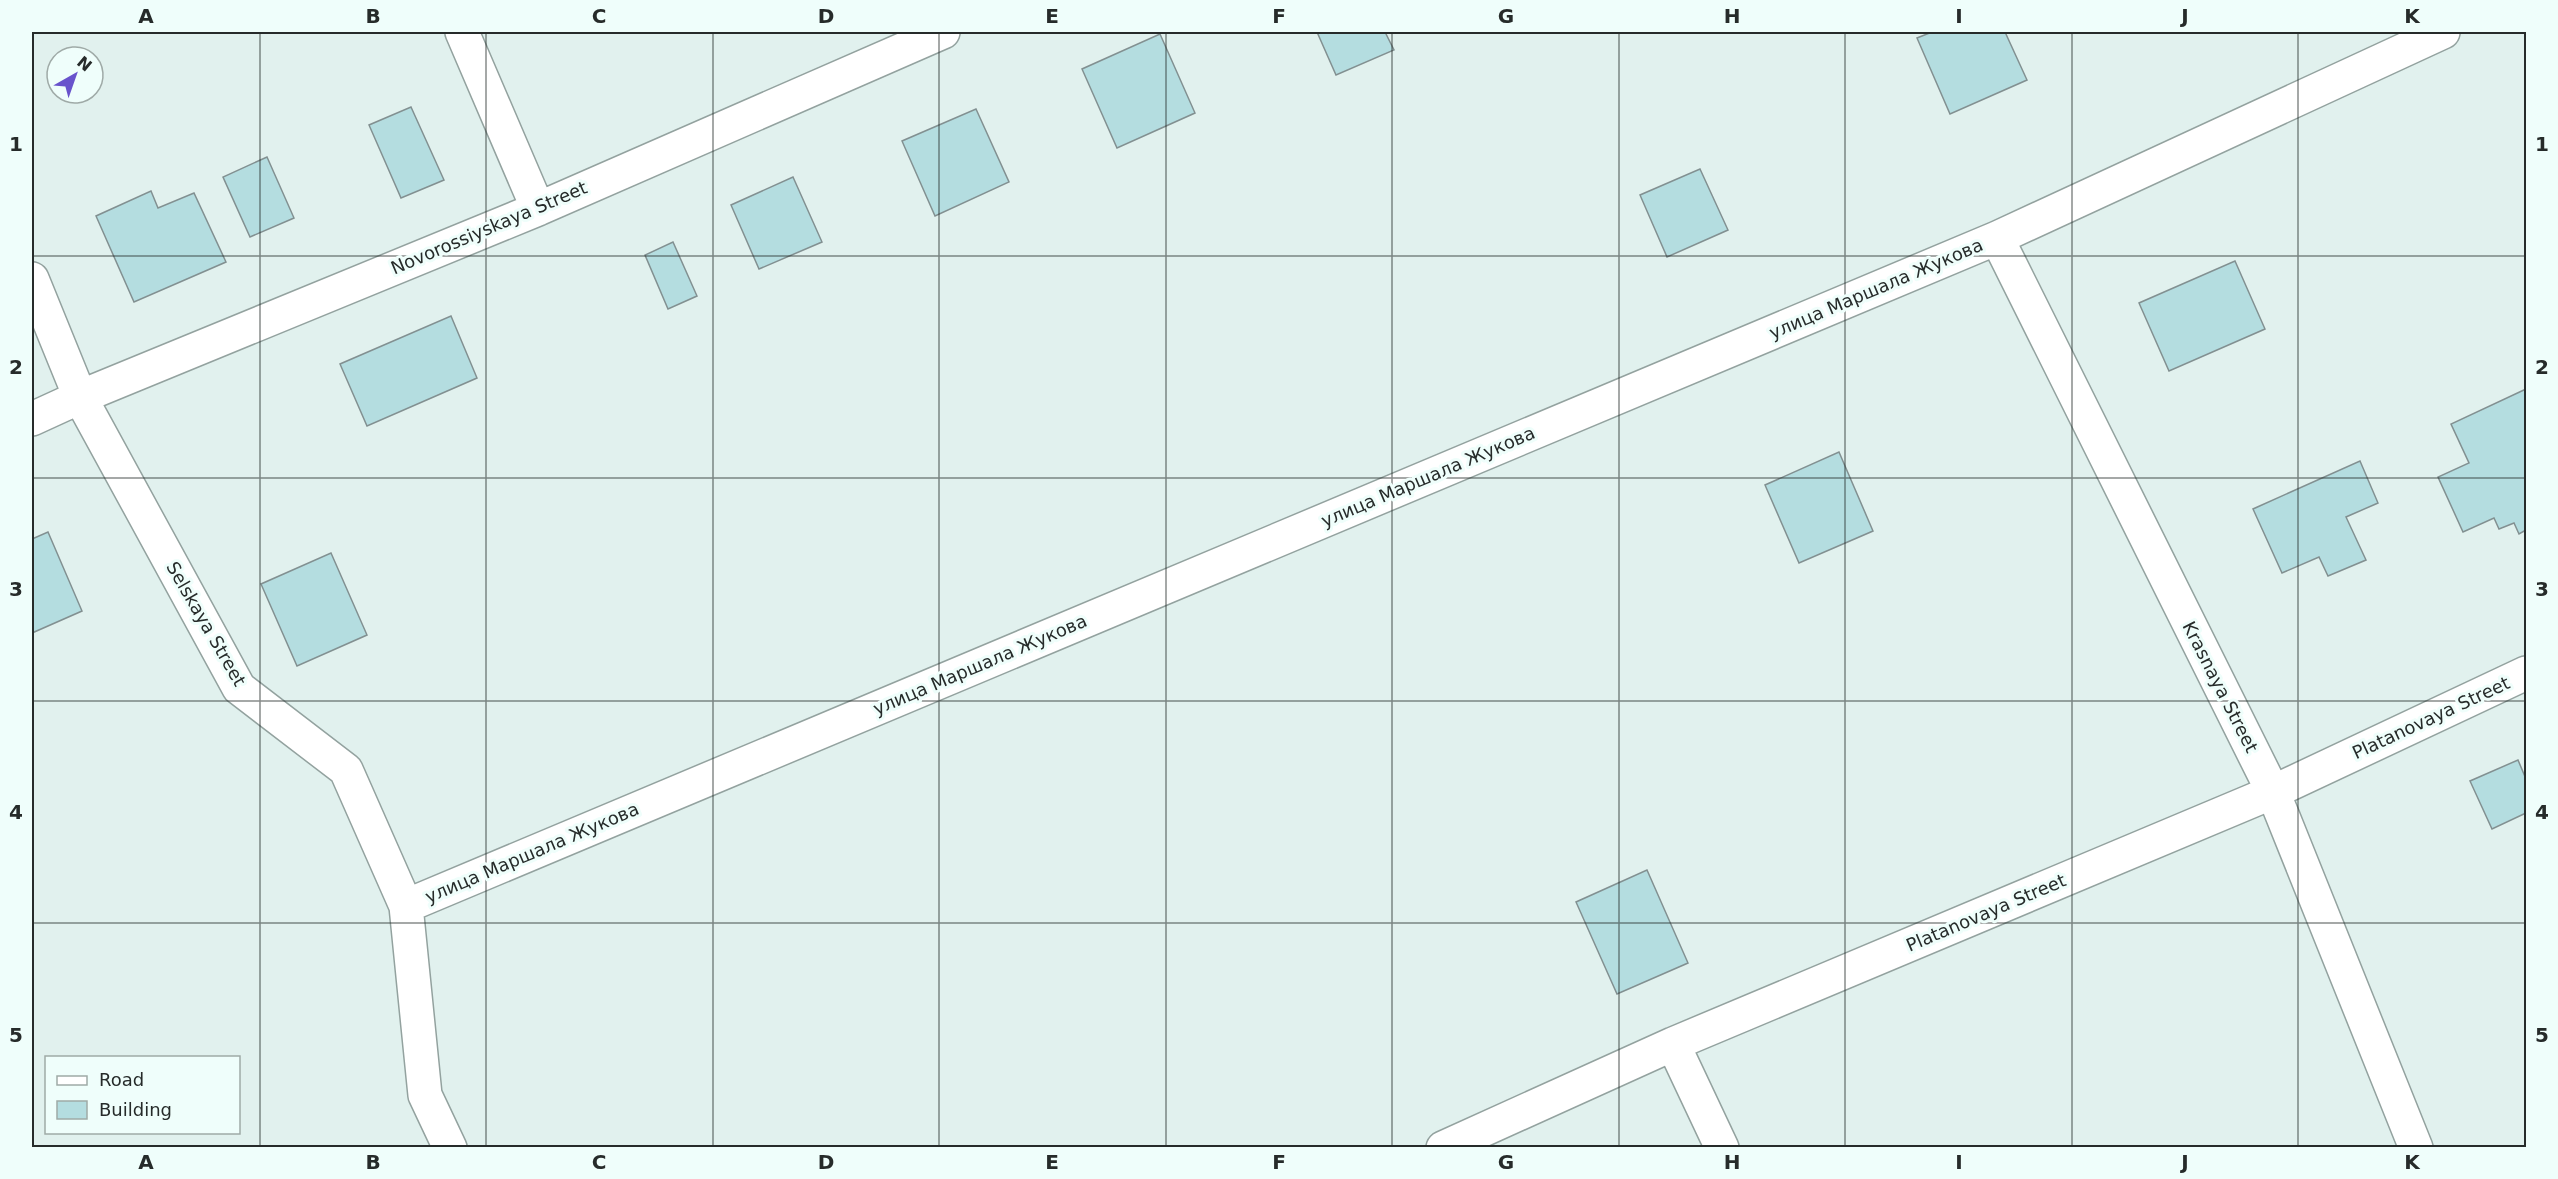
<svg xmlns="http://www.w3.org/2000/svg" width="2558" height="1179" font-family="'DejaVu Sans',sans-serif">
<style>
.building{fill:#b4dde0;stroke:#829091;stroke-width:1.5}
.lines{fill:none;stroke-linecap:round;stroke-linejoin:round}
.street-casing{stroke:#93a29f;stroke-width:36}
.street{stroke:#fff;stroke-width:33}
.grid{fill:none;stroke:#262b2a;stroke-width:1.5;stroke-opacity:0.55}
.labels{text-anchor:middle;stroke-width:6;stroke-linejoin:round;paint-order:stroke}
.street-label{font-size:18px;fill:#262b2a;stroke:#effefb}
.neatline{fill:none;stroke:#262b2a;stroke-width:2}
.grid-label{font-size:20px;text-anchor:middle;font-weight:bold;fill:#262b2a}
</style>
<rect width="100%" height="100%" fill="#e1f1ee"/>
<path class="building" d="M1317,32H1385L1394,50L1336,75Z
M1932,32H2005L2027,80L1950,114L1917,38Z
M1160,34L1195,113L1117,148L1082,69Z
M411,107L444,180L401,198L369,125Z
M976,109L1009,182L935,216L902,141Z
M267,157L294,218L250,237L223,177Z
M1700,169L1728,230L1667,257L1640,195Z
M793,177L822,242L759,269L731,205Z
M151,191L158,208L194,193L226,262L134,302L96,216Z
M673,242L697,296L668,309L645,255Z
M2235,261L2265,329L2169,371L2139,303Z
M451,316L477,378L367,426L340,364Z
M2526,389V530L2519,534L2514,523L2499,529L2494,518L2463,532L2438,477L2469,463L2451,424Z
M1839,452L1873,531L1799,563L1765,485Z
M2360,461L2378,503L2346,517L2366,560L2328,576L2319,557L2282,573L2253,509Z
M48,532L82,611L32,633V539Z
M331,553L367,635L297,666L261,584Z
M2518,760L2526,779V813L2492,829L2470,781Z
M1647,870L1688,963L1617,994L1576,902Z"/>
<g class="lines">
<defs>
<path id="street" d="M462,32L538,209
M1997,238L2273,792L2416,1148
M32,279L80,397L239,688L346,770L406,906L425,1095L450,1148
M32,419L80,397L538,209L943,32
M406,906L1997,238L2443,32
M1673,1044L1722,1148
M1443,1148L1673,1044L2273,792L2526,673"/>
</defs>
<use href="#street" class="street-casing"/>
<use href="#street" class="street"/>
</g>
<path class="grid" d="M260,32V1148M486,32V1148M713,32V1148M939,32V1148M1166,32V1148M1392,32V1148M1619,32V1148M1845,32V1148M2072,32V1148M2298,32V1148M32,256H2526M32,478H2526M32,701H2526M32,923H2526"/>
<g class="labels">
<g class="street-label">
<text transform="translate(489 228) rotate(-23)" y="6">Novorossiyskaya Street</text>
<text transform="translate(1876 289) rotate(-23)" y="6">улица Маршала Жукова</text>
<text transform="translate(1428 477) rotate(-23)" y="6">улица Маршала Жукова</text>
<text transform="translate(206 624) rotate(60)" y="6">Selskaya Street</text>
<text transform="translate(980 665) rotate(-23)" y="6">улица Маршала Жукова</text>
<text transform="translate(2220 687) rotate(63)" y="6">Krasnaya Street</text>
<text transform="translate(2431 718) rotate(-25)" y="6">Platanovaya Street</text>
<text transform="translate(532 853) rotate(-23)" y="6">улица Маршала Жукова</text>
<text transform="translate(1986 913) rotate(-23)" y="6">Platanovaya Street</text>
</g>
</g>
<rect width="2558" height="1179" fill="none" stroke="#effefb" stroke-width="66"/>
<rect x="45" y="1056" width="195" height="78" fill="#effefb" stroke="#9faaa7" stroke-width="1.5"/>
<rect x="57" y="1076" width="30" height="9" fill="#ffffff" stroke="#9faaa7" stroke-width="1.5"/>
<text x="99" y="1086" font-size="18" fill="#262b2a">Road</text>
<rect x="57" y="1101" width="30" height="18" fill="#b4dde0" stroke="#9faaa7" stroke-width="1.5"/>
<text x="99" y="1116" font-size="18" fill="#262b2a">Building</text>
<g transform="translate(75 75) rotate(40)"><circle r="28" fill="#effefb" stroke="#9faaa7" stroke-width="1.5"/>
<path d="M0-4.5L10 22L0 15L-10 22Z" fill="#6853cc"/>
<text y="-9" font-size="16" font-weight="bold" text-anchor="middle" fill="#262b2a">N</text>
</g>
<rect x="33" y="33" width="2492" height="1113" class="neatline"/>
<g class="grid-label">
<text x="146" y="23">A</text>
<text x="373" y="23">B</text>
<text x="599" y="23">C</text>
<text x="826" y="23">D</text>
<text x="1052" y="23">E</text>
<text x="1279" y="23">F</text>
<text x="1506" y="23">G</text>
<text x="1732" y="23">H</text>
<text x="1959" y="23">I</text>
<text x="2185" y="23">J</text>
<text x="2412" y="23">K</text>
<text x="16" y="151">1</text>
<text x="2542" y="151">1</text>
<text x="16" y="374">2</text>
<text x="2542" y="374">2</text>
<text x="16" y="596">3</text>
<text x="2542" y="596">3</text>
<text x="16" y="819">4</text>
<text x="2542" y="819">4</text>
<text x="16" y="1042">5</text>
<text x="2542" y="1042">5</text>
<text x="146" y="1169">A</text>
<text x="373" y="1169">B</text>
<text x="599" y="1169">C</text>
<text x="826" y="1169">D</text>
<text x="1052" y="1169">E</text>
<text x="1279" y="1169">F</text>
<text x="1506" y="1169">G</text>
<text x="1732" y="1169">H</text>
<text x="1959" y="1169">I</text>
<text x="2185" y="1169">J</text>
<text x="2412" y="1169">K</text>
</g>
</svg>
